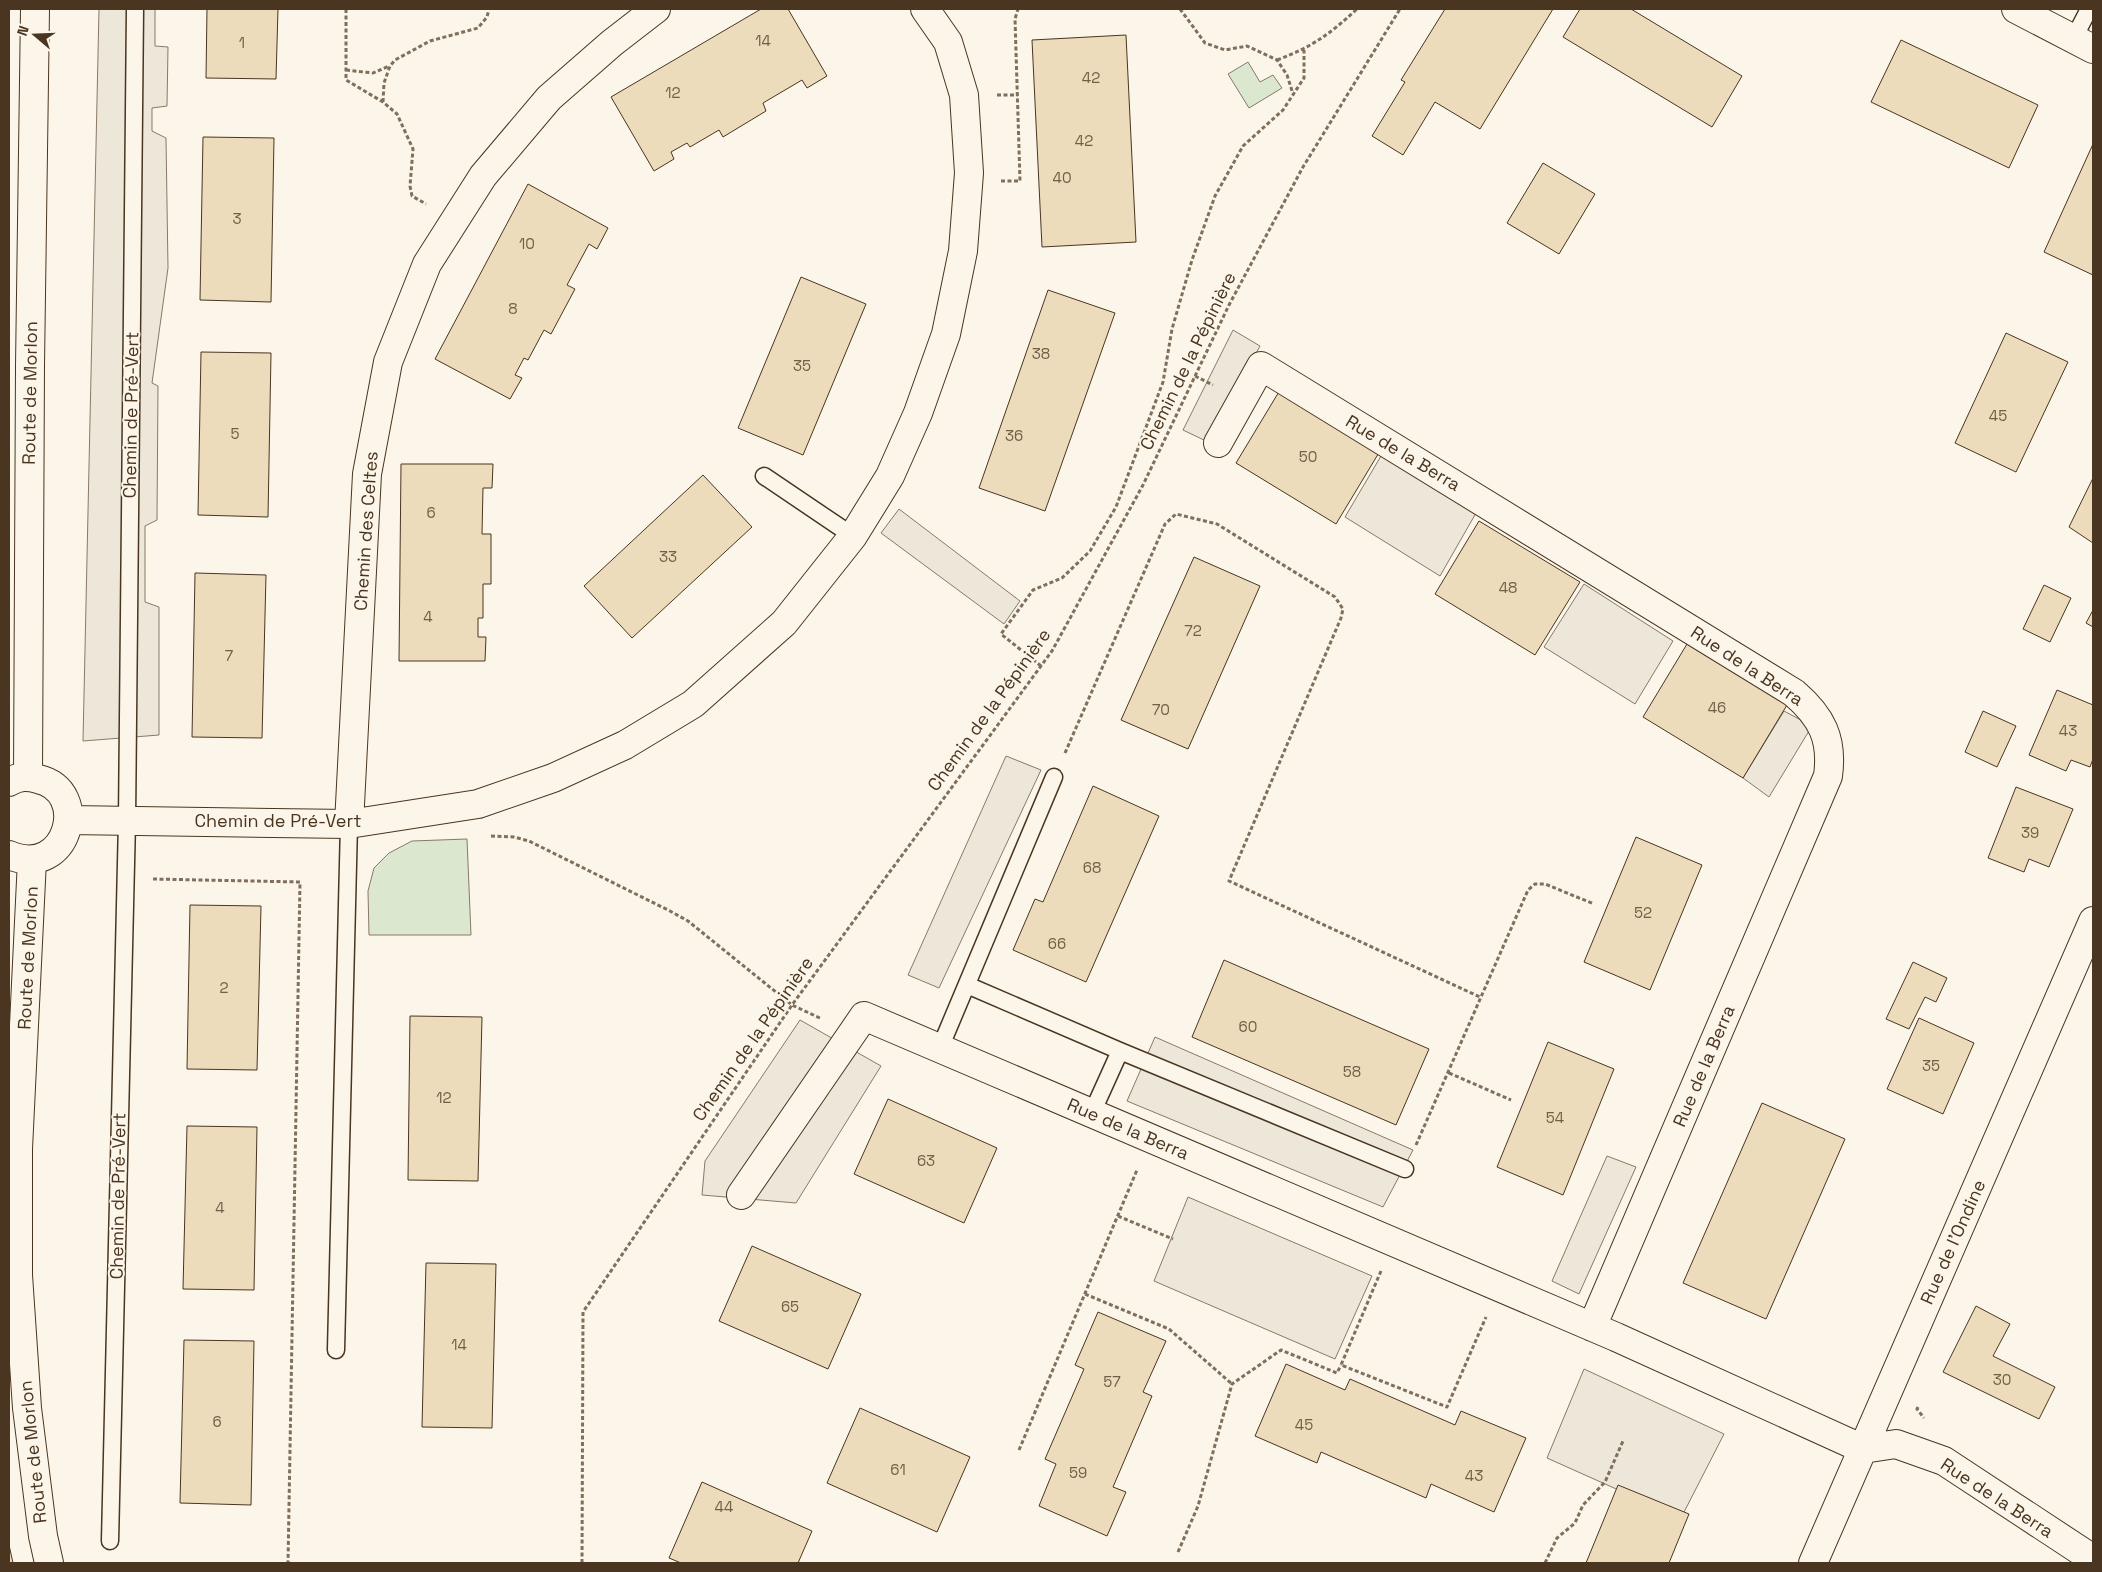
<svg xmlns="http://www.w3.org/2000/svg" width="2102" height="1572" font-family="'Space Grotesk',sans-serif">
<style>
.green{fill:#dce7d0;stroke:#887966}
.parking{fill:#ede7d9;stroke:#887966}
.building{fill:#ecdcbc;stroke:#4a3520}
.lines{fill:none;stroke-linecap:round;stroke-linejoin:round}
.service-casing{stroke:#4a3520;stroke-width:19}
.minor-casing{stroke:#4a3520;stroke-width:30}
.path{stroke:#7f6f5c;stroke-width:3;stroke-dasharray:4 2.5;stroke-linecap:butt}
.service{stroke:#fbf6e9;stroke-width:16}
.minor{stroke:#fbf6e9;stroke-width:28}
.labels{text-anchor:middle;stroke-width:4;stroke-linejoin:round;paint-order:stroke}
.number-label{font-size:15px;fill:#725f47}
.street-label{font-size:18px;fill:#4a3520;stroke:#fbf6e9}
</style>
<rect width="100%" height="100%" fill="#fbf6e9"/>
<path class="green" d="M1248,62L1260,82L1273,75L1282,88L1249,108L1228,74Z
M467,839L471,935H369L368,891L374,868L389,853L412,841Z"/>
<path class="parking" d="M99,9H155V46L168,47L167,106L152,108V131L166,138L168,268L152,383L158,386L157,520L145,526V602L159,607V735L83,741Z
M1233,330L1260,346L1208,442L1183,430Z
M1381,456L1476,513L1440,576L1345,517Z
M899,509L1020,601L1004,624L881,533Z
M1584,584L1673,641L1635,704L1544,647Z
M1784,711L1812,726L1769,797L1743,778Z
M1006,756L1041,770L939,988L908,975Z
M800,1020L881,1066L796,1203L702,1195L705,1161Z
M1155,1037L1413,1150L1383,1207L1127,1101Z
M1607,1156L1636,1167L1579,1294L1552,1281Z
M1188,1197L1372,1276L1335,1359L1154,1281Z
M1584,1369L1724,1434L1681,1518L1547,1458Z"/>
<path class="building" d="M207,9H278L276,79L206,78Z
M761,9H788L827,76L807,88L802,80L763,103L766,111L723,137L719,130L690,147L687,143L671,152L674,159L654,171L611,97Z
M1445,9H1553L1480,129L1435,102L1403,155L1372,136L1405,82L1401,80Z
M1580,9H1631L1742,76L1712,127L1563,37Z
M1126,35L1136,242L1042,247L1032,40Z
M1901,40L2038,105L2009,168L1871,102Z
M203,137L274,138L271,302L200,300Z
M2093,144V275L2044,252Z
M1543,163L1595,194L1559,254L1507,223Z
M528,184L608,228L597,249L589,244L567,285L575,289L551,334L544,330L528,360L524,358L515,375L522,378L510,399L435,359Z
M801,277L866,304L803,455L738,428Z
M1048,290L1115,313L1045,511L979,488Z
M2006,333L2068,362L2016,472L1955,443Z
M201,352L271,353L268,517L198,515Z
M1280,390L1380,451L1336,524L1236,463Z
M401,464H493L492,488H483L482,534H491V584H483V618H478V637H486L485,661H399Z
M703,475L752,527L632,638L584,586Z
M2093,478V543L2069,527Z
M1479,521L1580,582L1535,655L1435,594Z
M1194,557L1260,586L1188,749L1121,720Z
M195,573L266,575L262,738L192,737Z
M2044,585L2071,598L2050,642L2023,629Z
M2093,610V627L2086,623Z
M1687,644L1787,705L1743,778L1643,717Z
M2057,690L2093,705V759L2090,767L2071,760L2066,771L2029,755Z
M1983,711L2016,726L1997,767L1965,752Z
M1093,786L1159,816L1086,982L1013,950L1035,899L1043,902Z
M2016,787L2073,809L2049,867L2029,859L2024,872L1988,858Z
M1636,837L1702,865L1650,990L1584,962Z
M190,905L261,906L257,1070L187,1069Z
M1224,960L1429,1049L1396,1125L1192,1037Z
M1913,962L1947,978L1936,1002L1925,997L1909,1029L1886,1019Z
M410,1016L482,1017L478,1181L408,1180Z
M1919,1018L1974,1043L1943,1114L1887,1089Z
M1548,1042L1614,1069L1563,1195L1497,1167Z
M888,1099L997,1148L964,1223L854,1174Z
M1762,1103L1845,1139L1766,1319L1683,1283Z
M187,1126L257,1127L254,1290L183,1289Z
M752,1246L861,1294L828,1369L719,1321Z
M426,1263L496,1264L492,1428L422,1427Z
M1976,1306L2010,1324L1993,1356L2055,1387L2039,1419L1943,1372Z
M1098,1312L1166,1341L1143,1392L1152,1396L1113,1487L1126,1492L1107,1536L1039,1506L1056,1464L1045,1459L1084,1369L1075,1365Z
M184,1340L254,1341L251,1505L180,1503Z
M1286,1364L1345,1390L1350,1379L1455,1425L1461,1411L1526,1438L1494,1512L1431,1484L1426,1498L1321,1452L1317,1463L1255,1436Z
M860,1408L970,1457L937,1532L827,1483Z
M702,1482L812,1531L798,1563H681L669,1558Z
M1618,1485L1689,1514L1669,1563H1586Z
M9,1545L13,1563H9Z"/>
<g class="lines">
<defs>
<path id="service" d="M2074,38L2089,9
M764,476L853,536
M967,985L1120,1051L1405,1169
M940,1048L1054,777
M1092,1113L1120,1051
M336,1350L349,824
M110,1541L127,821L135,9"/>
<path id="minor" d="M2016,9L2093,49
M1218,443L1261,366L1794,693C1822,717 1833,739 1828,776L1592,1327
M28,776L30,366L35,9
M9,782C19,776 27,776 38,779C92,791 68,880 9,855
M69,820L349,824L478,804L553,778L625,745L693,704L784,623L853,536L890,476L918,413L946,334L963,251L969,173L964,95L948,42L925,9
M349,824L367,474L388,362L427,264L483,176L549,98L612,43L656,9
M32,860L18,1149V1275L27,1408L43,1536L49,1563
M741,1195L864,1016L1616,1337L1863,1449L1896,1444L1944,1461L2093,1559
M1813,1563L2093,921"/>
</defs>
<use href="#service" class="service-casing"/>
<use href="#minor" class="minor-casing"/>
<path class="path" d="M346,9V80L383,102L397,114L413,149L410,186L412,196L426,204
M1180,9L1205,43L1225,50L1247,46L1277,60L1287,75L1293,94
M1277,60C1312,47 1330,34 1357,9
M346,70L373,73L389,66
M997,95H1018
M383,102L384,83L390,66L395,60L430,41L478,28L487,17L489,9
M1001,181H1020L1015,19L1018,9
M1195,376L1213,385
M1041,666L1001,634L1033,590L1062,578L1090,551L1116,507L1163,382L1172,329L1192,260L1215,196L1243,146L1283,110L1304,78V50
M1065,753L1165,524L1176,514L1217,524L1335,597L1343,609L1341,618L1229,881L1480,997
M491,836L514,837L529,841L670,911L688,921L792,1005L822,1019
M153,879L300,882L288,1563
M1449,1073L1511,1100
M1416,1145L1528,890L1535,884H1545L1594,904
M1118,1216L1173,1239
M1381,1271L1341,1365L1447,1407L1486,1317
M1085,1294L1169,1329L1232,1384
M1918,1407L1917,1409L1924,1418
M1019,1450L1137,1170
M1178,1552L1198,1506L1232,1384L1281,1350L1337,1373L1341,1365
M582,1563L583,1312L792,1005L1052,651L1143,485L1229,305L1303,167L1400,9
M1545,1563L1557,1538L1575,1523L1583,1505L1605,1482L1623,1441"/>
<use href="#service" class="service"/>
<use href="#minor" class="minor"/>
</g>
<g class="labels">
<g class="number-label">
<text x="763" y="46">14</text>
<text x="242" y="48">1</text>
<text x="1091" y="83">42</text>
<text x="673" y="98">12</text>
<text x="1084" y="146">42</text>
<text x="1062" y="183">40</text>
<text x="237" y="224">3</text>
<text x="527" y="249">10</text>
<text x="513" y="314">8</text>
<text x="1041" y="359">38</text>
<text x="802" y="371">35</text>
<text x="1998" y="421">45</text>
<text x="235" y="439">5</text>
<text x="1014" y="441">36</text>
<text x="1308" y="462">50</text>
<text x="431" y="518">6</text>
<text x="668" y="562">33</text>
<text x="1508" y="593">48</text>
<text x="428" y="622">4</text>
<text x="1193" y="636">72</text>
<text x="229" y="661">7</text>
<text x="1717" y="713">46</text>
<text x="1161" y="715">70</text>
<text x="2068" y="736">43</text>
<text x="2030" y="838">39</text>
<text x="1092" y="873">68</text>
<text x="1643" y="918">52</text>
<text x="1057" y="949">66</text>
<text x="224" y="993">2</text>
<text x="1248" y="1032">60</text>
<text x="1931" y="1071">35</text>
<text x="1352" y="1077">58</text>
<text x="444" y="1103">12</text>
<text x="1555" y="1123">54</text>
<text x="926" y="1166">63</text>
<text x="220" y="1213">4</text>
<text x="790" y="1312">65</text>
<text x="459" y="1350">14</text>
<text x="2002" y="1385">30</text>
<text x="1112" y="1387">57</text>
<text x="217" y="1427">6</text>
<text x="1304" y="1430">45</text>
<text x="898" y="1475">61</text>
<text x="1078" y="1478">59</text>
<text x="1474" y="1481">43</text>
<text x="724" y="1512">44</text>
</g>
<g class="street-label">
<text transform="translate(1188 361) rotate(-64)" y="6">Chemin de la Pépinière</text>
<text transform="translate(30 393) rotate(-89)" y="6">Route de Morlon</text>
<text transform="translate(131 415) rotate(-89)" y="6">Chemin de Pré-Vert</text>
<text transform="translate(1403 453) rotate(31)" y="6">Rue de la Berra</text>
<text transform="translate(366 531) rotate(-86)" y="6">Chemin des Celtes</text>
<text transform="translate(1747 666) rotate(33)" y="6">Rue de la Berra</text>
<text transform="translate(989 710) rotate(-54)" y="6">Chemin de la Pépinière</text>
<text x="278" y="827">Chemin de Pré-Vert</text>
<text transform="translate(28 958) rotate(-87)" y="6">Route de Morlon</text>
<text transform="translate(753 1039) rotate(-55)" y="6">Chemin de la Pépinière</text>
<text transform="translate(1704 1066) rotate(-67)" y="6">Rue de la Berra</text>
<text transform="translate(1128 1129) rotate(23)" y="6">Rue de la Berra</text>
<text transform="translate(118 1196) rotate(-89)" y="6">Chemin de Pré-Vert</text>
<text transform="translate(1953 1242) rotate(-66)" y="6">Rue de l'Ondine</text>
<text transform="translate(33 1452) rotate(-96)" y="6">Route de Morlon</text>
<text transform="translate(1997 1498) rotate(33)" y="6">Rue de la Berra</text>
</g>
</g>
<rect width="2102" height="1572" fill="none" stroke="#4a3520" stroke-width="20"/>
<g transform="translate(35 35) rotate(289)" stroke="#fbf6e9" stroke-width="4" paint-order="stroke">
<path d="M0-4L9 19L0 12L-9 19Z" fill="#4a3520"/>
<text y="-8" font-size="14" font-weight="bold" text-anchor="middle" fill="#4a3520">N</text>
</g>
</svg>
